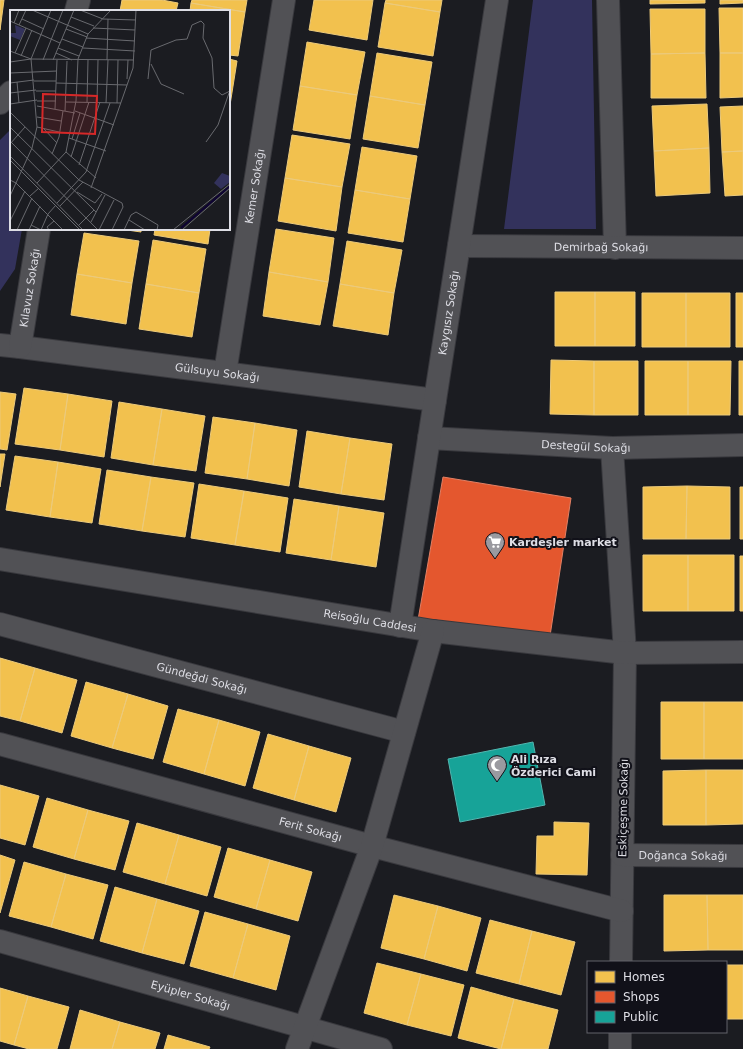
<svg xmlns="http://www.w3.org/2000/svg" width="743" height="1049" font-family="'DejaVu Sans',sans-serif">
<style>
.park{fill:#33325c}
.homes{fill:#f2c14e;stroke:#ecca7b}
.shops{fill:#e4572e;stroke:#e28065}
.public{fill:#17a398;stroke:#53b5af}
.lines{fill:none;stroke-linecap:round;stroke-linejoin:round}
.street-casing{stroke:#39393e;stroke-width:24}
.street{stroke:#515155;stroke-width:22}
.labels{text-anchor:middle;stroke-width:4;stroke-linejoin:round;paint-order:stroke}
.street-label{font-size:11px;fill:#dedee5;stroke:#111119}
.poi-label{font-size:11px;font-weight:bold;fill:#dedee5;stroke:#111119;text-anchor:start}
.inset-river{fill:none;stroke:#0e0333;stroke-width:2}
.inset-road{fill:none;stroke:#696a6f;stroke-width:1}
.view{fill:#d62828;fill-opacity:0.15;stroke:#d62828;stroke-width:2}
.inset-edge{fill:none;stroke:#dedee5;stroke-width:2}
</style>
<rect width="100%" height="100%" fill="#1b1c21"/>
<path class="park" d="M533,0H592L596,229H504Z
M11,129V229H22L15,269L0,291V140Z"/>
<path class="homes" d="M0,0H4L0,30Z
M122,0H162L178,3L176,11H120Z
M192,0H247L245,12L191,3Z
M314,0H373L367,40L309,30Z
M386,0H442L440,12L385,3Z
M650,0H705V3L650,4Z
M720,0H743V3L720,4Z
M191,3L245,12L238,56L229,55V11H190Z
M385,3L440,12L433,56L378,47Z
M719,8H743V53H720Z
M650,9H705V53L651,54Z
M307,42L365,52L357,95L300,86Z
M377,53L432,62L425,105L370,96Z
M705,53L706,98H651V54Z
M720,53H743V97L720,98Z
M229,59L237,61L230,105H229Z
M300,86L357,95L350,139L293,130Z
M370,96L425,105L418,148L363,139Z
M707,104L709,148L654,151L652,106Z
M743,106V151L722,152L720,107Z
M292,135L350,144L342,187L285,178Z
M362,147L417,156L410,199L355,190Z
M709,148L710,193L656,196L654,151Z
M743,151V195L725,196L722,152Z
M285,178L342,187L336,231L278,221Z
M355,190L410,199L403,242L348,233Z
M120,229H141V232Z
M155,229H210L208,244L154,235Z
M276,229L334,238L328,282L269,272Z
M84,233L139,241L132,283L77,274Z
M153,240L206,249L199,293L146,284Z
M347,241L402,250L394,293L340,284Z
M269,272L328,282L320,325L263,316Z
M77,274L132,283L126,324L71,315Z
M146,284L199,293L192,337L139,329Z
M340,284L394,293L388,335L333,326Z
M555,292H595V346H555Z
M595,292H635V346H595Z
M642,293H686V347H642Z
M686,293H730V347H686Z
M736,293H743V347H736Z
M551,360L594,361V415L550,414Z
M594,361H638V415H594Z
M645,361H688V415H645Z
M688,361H731L730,415H688Z
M739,361H743V415H739Z
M24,388L68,394L60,450L15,444Z
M0,392L16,394L7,450L0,449Z
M68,394L112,401L104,457L60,450Z
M119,402L162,409L153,465L111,458Z
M162,409L205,416L196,471L153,465Z
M213,417L255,423L247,479L205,473Z
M255,423L297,430L289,486L247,479Z
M307,431L350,438L341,494L299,487Z
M350,438L392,444L384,500L341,494Z
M0,454H5L0,487Z
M15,456L58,462L50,517L6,510Z
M58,462L101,469L92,523L50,517Z
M107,470L151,477L142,531L99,524Z
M151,477L194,483L185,537L142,531Z
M199,484L244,491L235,545L191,538Z
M687,486L730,487V539H686Z
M687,486L686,539H643V487Z
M740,487H743V539H740Z
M244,491L288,498L280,552L235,545Z
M294,499L339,506L331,560L286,553Z
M339,506L384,513L376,567L331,560Z
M643,555H688V611H643Z
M688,555H734V611H688Z
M740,556H743V611H740Z
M0,658L35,668L20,721L0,716Z
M35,668L77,680L62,733L20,721Z
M86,682L128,694L112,748L71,736Z
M128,694L168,706L153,759L112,748Z
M661,702H704V759H661Z
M704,702H743V759H704Z
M178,709L219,720L204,774L163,762Z
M219,720L260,732L245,786L204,774Z
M268,734L309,746L294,800L253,788Z
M309,746L351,758L336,812L294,800Z
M706,770V825H663V771Z
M706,770H743V824L706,825Z
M0,785L39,796L25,845L0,838Z
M47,798L88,810L74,859L33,847Z
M88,810L129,821L115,870L74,859Z
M554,822L589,823L587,875L536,874L537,836H554Z
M137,823L179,835L165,884L123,872Z
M179,835L221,847L207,896L165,884Z
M228,848L270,860L256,909L214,897Z
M0,855L15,860L0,913Z
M270,860L312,872L298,921L256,909Z
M24,862L66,874L51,927L9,916Z
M66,874L108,885L93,939L51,927Z
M115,887L157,899L142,953L100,941Z
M394,895L438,906L424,959L381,948Z
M664,895H707L708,950L664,951Z
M707,895H743V950H708Z
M157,899L199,911L184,964L142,953Z
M438,906L481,918L467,971L424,959Z
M205,912L248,924L233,978L190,966Z
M490,920L532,931L519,984L476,973Z
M248,924L290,936L276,990L233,978Z
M532,931L575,942L561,995L519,984Z
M377,963L421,974L407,1025L364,1013Z
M726,965H743V1019H726Z
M421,974L464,985L451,1036L407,1025Z
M471,987L514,999L501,1049L458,1038Z
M0,988L28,996L14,1045L0,1041Z
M28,996L69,1007L57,1049H29L14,1045Z
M514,999L558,1010L548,1049H501Z
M80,1010L120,1022L112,1049H70Z
M120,1022L160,1033L155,1049H112Z
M168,1035L210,1047L209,1049H164Z"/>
<path class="shops" d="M443,477L571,498L550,636L418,620Z"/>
<path class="public" d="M533,742L545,805L460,822L448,759Z"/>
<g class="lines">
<defs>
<g id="street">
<path d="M608,0L615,248"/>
<path d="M76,11L79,0"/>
<path d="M0,103L11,92"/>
<path id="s1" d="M459,246L743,248"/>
<path id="s2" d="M0,345L20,347L435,400"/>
<path id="s3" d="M20,347L39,229"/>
<path id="s4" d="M225,373L284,0"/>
<path id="s5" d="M429,438L612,448L743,445"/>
<path d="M612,448L625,653L621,962"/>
<path id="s6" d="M0,559L433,631L625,653L743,652"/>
<path id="s7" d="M0,624L404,732"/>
<path id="s8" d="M400,626L497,0"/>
<path id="s9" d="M0,744L372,846L622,911"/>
<path id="s10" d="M622,855L743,856"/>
<path id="s11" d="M0,941L381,1049"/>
<path d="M297,1049L372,846L433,631"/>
<path d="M620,1049V1032"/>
</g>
</defs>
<use href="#street" class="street-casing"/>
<use href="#street" class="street"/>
</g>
<defs>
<symbol id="supermarket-pin" viewBox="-11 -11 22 30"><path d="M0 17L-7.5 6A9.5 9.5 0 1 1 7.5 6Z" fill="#9a9aa0" stroke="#111119"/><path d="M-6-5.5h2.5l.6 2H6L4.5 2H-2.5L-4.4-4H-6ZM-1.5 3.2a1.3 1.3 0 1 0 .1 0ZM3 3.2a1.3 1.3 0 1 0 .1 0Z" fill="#fff"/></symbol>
<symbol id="mosque-pin" viewBox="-11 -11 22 30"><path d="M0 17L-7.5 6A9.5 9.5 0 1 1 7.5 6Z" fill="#9a9aa0" stroke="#111119"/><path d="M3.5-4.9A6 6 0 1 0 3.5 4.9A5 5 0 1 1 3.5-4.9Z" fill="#fff"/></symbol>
</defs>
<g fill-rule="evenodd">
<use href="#supermarket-pin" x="484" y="531" width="22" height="30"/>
<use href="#mosque-pin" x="486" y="754" width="22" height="30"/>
</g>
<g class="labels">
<g class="street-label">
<text dy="4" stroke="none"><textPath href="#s4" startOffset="189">Kemer Sokağı</textPath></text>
<text dy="4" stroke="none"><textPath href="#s1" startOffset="142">Demirbağ Sokağı</textPath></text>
<text dy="4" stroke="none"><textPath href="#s3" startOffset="60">Kılavuz Sokağı</textPath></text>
<text dy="4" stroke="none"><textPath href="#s8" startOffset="317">Kaygısız Sokağı</textPath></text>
<text dy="4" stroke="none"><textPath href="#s2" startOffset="219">Gülsuyu Sokağı</textPath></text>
<text dy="4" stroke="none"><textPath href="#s5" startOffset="157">Destegül Sokağı</textPath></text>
<text dy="4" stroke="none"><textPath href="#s6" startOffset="375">Reisoğlu Caddesi</textPath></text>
<text dy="4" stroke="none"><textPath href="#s7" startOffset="209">Gündeğdi Sokağı</textPath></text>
<text transform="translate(623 808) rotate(-89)" y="4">Eskiçeşme Sokağı</text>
<text dy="4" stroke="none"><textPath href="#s9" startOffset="322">Ferit Sokağı</textPath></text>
<text dy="4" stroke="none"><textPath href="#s10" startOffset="61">Doğanca Sokağı</textPath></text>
<text dy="4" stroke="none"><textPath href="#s11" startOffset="198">Eyüpler Sokağı</textPath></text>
</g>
<g class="poi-label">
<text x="509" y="546">Kardeşler market</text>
<text x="511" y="763">Ali Rıza<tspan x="511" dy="13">Özderici Cami</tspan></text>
</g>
</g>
<g transform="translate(10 10)">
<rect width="220" height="220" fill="#1b1c21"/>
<path d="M212,163L220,166V172L211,179L204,173Z" fill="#33325c"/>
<path d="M5,15L15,19L10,30L0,26V23H6Z" fill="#33325c"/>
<path class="inset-river" d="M171,218L220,176"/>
<path class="inset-road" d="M22,0L78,24M70,0L93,9L126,10M61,7L84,16M12,9L34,19M0,11L50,33M4,13L9,0M9,15L16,0M83,18L125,20M56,19L77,27M76,28L125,31M52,29L73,37M48,38L69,46M73,38L125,41M0,41L21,49L124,50M5,43L16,18M46,43L62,50M11,46L22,20M33,50L53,0M43,50L64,0M97,50L98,9M0,52L21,49M141,54L151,74L174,84M0,63L47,61M117,69L118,50M138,69L141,40L166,30L177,29L182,15L191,11L194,14L193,28L202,48L204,78L212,85L220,81M24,71H46M7,72L9,93M0,73L24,70M46,73L117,75M26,81H46M0,83L26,80M27,91H46M56,92L111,93M77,92L78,50M87,92L88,50M96,93L98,50M107,93L108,50M0,94L27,90M27,96L65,103M45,99L47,50M55,101L57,51M65,101L104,115M0,102L69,170L112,193L113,197L102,220M27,107L51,111M0,117L86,202M27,117L49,122M34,119L47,133M59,128L96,141M62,129L70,103M0,131L88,220M196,132L208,115L219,83M0,134L15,117M56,142L86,168M42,144L49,127L53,101M0,146L73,220M61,147L79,92M0,150L70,220M69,155L90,92M0,170L6,173L53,220M27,173L56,142L66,91L68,49L78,24L101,0M81,178L123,58L126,0M67,182L85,193L92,184M0,186L22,138L27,117L21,49L41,0M20,186L29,178M47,193L76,162L100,93M50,196L73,172M119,210L135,220M0,211L15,181M81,212L95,185M21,215L31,220L38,204L46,195M69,215L84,200M7,220L22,188M19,220L30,196M39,220L37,217L44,211M89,220L104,190M114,220L121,205L126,202L148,215L147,220M163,220L220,174M172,220L220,178"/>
<path class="view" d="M33,84L87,86L85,124L32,122Z"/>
<rect width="220" height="220" class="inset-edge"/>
</g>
<rect x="587" y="961" width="140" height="72" fill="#111119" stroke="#63636b"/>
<rect x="595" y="971" width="20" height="12" fill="#f2c14e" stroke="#63636b"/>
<text x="623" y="981" font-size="12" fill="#dedee5">Homes</text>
<rect x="595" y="991" width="20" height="12" fill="#e4572e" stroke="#63636b"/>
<text x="623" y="1001" font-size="12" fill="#dedee5">Shops</text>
<rect x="595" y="1011" width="20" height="12" fill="#17a398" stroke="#63636b"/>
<text x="623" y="1021" font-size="12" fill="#dedee5">Public</text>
</svg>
